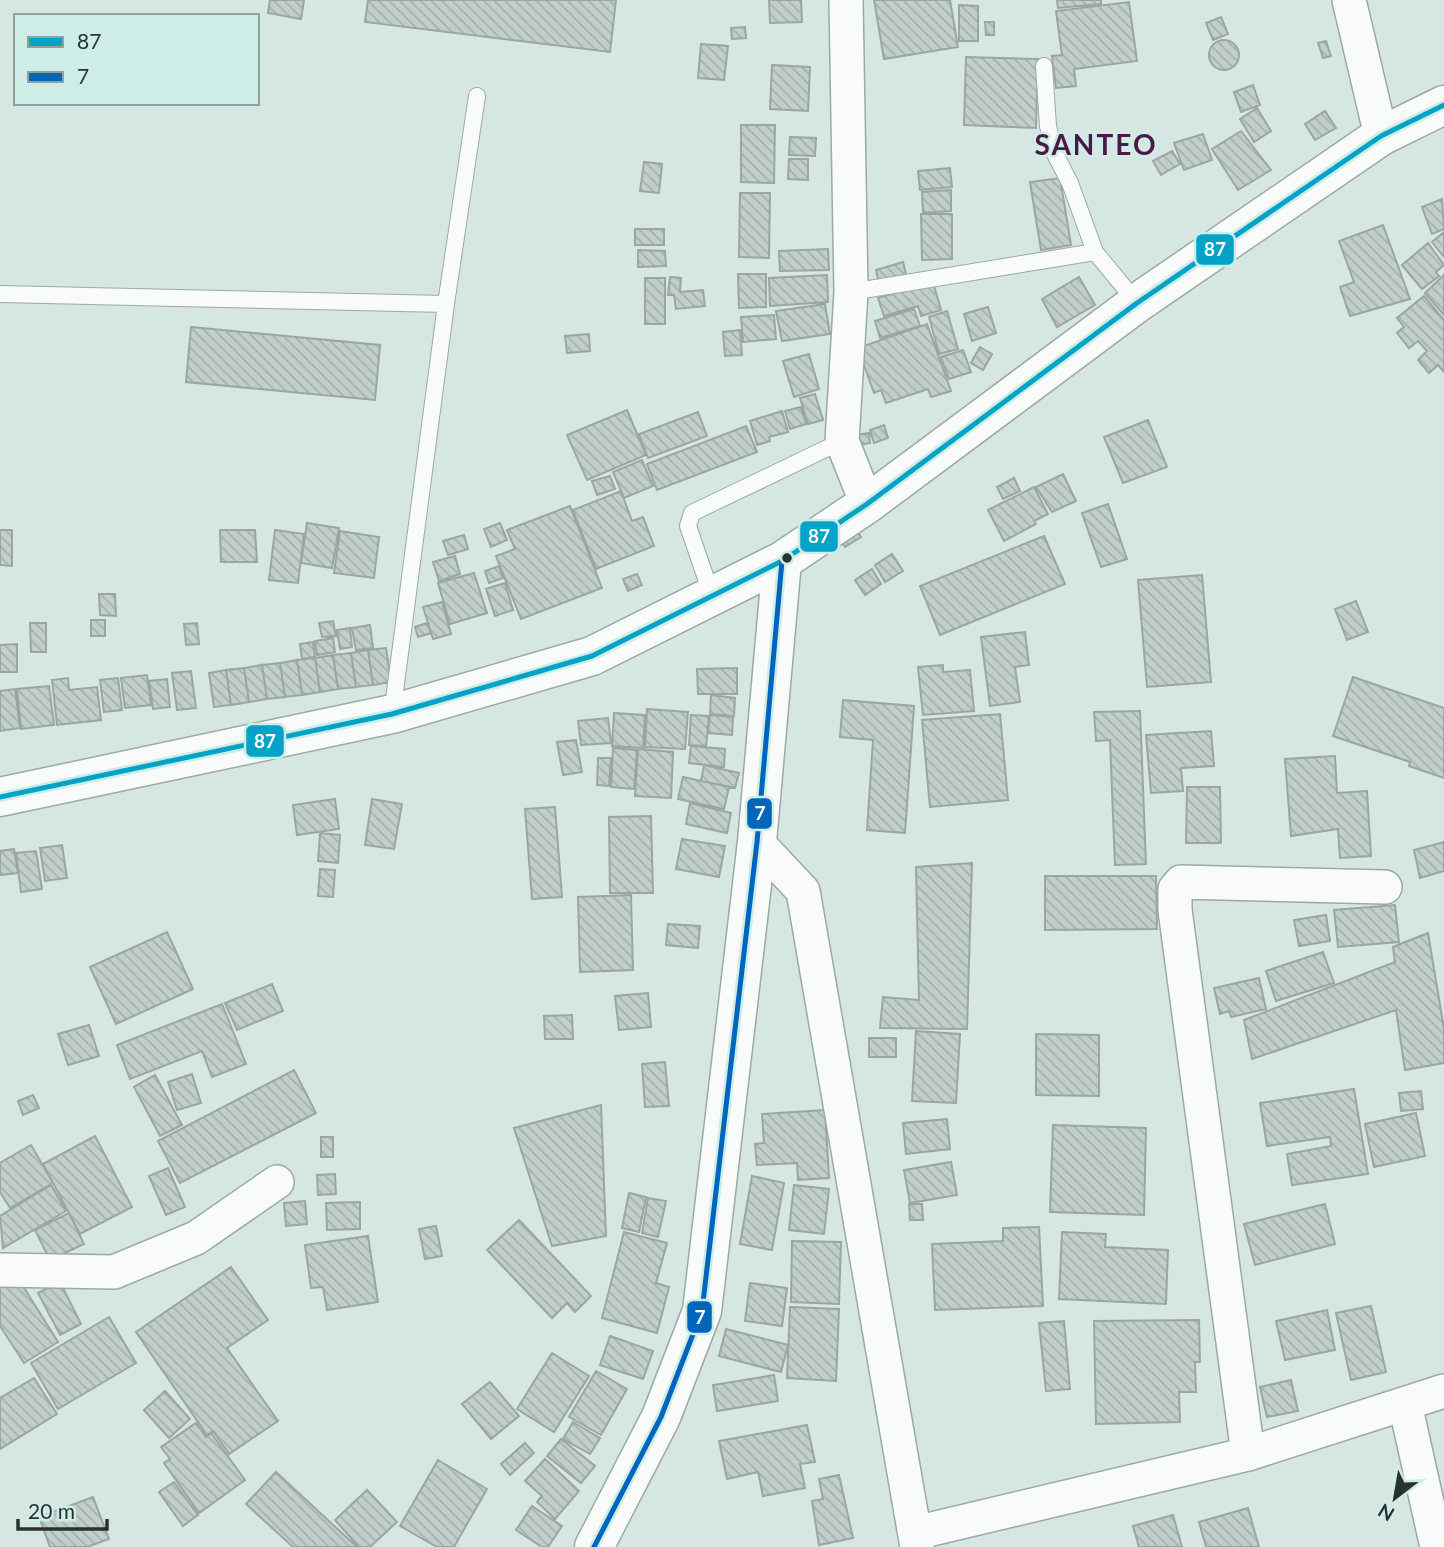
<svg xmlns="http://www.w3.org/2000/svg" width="1444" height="1547" font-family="Lato,sans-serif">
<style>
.building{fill:url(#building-back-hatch);stroke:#9aa6a3;stroke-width:2}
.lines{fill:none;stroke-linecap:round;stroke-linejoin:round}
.service-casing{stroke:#9da9a6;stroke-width:18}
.minor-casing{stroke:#9da9a6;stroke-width:36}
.tertiary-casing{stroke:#9da9a6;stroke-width:41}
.service{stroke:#f9fbfb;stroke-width:16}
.minor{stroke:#f9fbfb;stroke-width:33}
.tertiary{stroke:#f9fbfb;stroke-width:38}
.bus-1-casing{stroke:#cfede7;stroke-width:10}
.bus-2-casing{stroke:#cfede7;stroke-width:10}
.bus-1{stroke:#02a3c6;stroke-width:5}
.bus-2{stroke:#0065bd;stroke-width:5}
.bus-dot{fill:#283331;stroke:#cfede7;stroke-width:2.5}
.labels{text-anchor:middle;stroke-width:5;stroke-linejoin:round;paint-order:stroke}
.district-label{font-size:28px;font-weight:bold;letter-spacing:2px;fill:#4c1947;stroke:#cfede7}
.line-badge{stroke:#cfede7;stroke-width:2.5}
.badge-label{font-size:19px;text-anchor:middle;font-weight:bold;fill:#fff}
</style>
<defs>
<pattern id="building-back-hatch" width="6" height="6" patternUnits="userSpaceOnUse" patternTransform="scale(1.75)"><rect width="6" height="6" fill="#c1cecb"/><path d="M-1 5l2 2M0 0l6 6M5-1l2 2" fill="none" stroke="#a6b1af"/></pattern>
</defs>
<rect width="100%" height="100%" fill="#d6e6e3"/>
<path class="building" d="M270,0H304L301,19L268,13Z
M368,0H616L610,52L365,22Z
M769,0H801L802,22L770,23Z
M874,0H950L958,47L884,59Z
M1057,0H1101V4L1058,8Z
M1129,2L1137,61L1074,69L1076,86L1056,88L1052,56L1062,55L1056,11Z
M959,5L978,6V41H959Z
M1221,17L1228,34L1213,40L1206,23Z
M985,22H994V35H986Z
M745,27L746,38L732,39L731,28Z
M1209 55a15 15 0 1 1 30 0a15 15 0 1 1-30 0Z
M1326,41L1331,56L1323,58L1318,43Z
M701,44L728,46L724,80L698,78Z
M966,57L1038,59L1036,128L964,125Z
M772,65L810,67L808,111L770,109Z
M1253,85L1260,105L1241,112L1234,92Z
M1257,108L1271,131L1254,142L1240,119Z
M1325,111L1336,128L1315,140L1305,124Z
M741,125H775L774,183L741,182Z
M1241,131L1271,170L1238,190L1212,149Z
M1203,134L1212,160L1184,170L1174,143Z
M790,137L816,138L815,156L789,155Z
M1172,151L1180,164L1161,175L1153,161Z
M789,159H808V180L788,179Z
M644,162L662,164L659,193L640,191Z
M950,168L952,187L920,190L918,171Z
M1060,178L1071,245L1041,250L1030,182Z
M951,190V211L923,213L922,192Z
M740,193H770L769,258L739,257Z
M1442,199L1444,229L1432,234L1422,207Z
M921,214H952V259L922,260Z
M1383,225L1410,299L1350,316L1340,287L1354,282L1339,241Z
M635,229H664V245H635Z
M1444,232V257L1432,242Z
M1428,243L1444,265L1436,272L1439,276L1422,289L1402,265Z
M828,249L829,270L780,271L779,251Z
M638,250L665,251L666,266L638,267Z
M903,262L909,286L881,293L876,270Z
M738,274H766V307L739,308Z
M827,275L828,302L770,306L769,278Z
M1444,275V315L1425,293Z
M670,277L681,278L680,292L703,290L705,306L676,309L674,295H668Z
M1079,277L1095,305L1057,327L1042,299Z
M645,278H665V324H645Z
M933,282L941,310L921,316L918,306L884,316L878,298Z
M1424,296L1444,320V372L1438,365L1429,373L1418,360L1427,351L1418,341L1409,348L1397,333L1404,327L1397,318Z
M825,304L830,334L782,341L776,311Z
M988,307L996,333L972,341L964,314Z
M914,309L920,326L880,338L875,321Z
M947,311L958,349L939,354L929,317Z
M774,315L776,339L743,342L741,317Z
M927,324L951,391L931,397L928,389L886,403L881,390L874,393L858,348Z
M191,327L380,345L375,400L186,382Z
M740,330L742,355L725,356L723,332Z
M589,334L590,351L567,353L565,336Z
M980,347L992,354L983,370L971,363Z
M963,350L971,372L949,379L941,357Z
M809,354L819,389L794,397L783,361Z
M815,394L823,420L808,424L800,398Z
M801,407L806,424L790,429L785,411Z
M627,410L646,455L587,480L567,435Z
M782,411L788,432L769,437L770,441L757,445L750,421Z
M698,412L707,436L648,458L639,434Z
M1148,420L1167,467L1123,483L1104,437Z
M884,425L888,438L874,443L870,430Z
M746,426L757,452L657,490L647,464Z
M869,433L870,443L859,445L857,435Z
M642,460L653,486L624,498L613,472Z
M1063,474L1076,501L1052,512L1036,487Z
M610,476L615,489L597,495L592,481Z
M1014,478L1020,491L1003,499L997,487Z
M1034,487L1048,514L1034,521L1036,524L1004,541L988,510Z
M621,491L632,521L643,517L654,546L596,569L573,510Z
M1108,504L1127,559L1101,567L1082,513Z
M570,506L602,588L521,619L496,556L515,549L507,530Z
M307,523L339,528L332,568L301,563Z
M500,523L507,540L491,547L484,529Z
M853,526L861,537L845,547L838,536Z
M0,530H12V566L0,565Z
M220,530H255L257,562H221Z
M275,530L304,534L298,583L269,580Z
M340,531L379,537L374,578L334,573Z
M464,535L468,549L448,555L443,541Z
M1044,536L1065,584L940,635L920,586Z
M892,554L903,571L885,582L875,565Z
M455,556L460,574L439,581L433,562Z
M499,566L503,578L489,583L485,571Z
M872,569L881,584L865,595L855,580Z
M474,573L487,613L450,624L438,583Z
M637,574L642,585L628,591L623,579Z
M1202,575L1211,682L1147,687L1138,580Z
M505,583L513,610L495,616L486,589Z
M99,594H115L116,616L100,615Z
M1356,601L1368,632L1347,640L1335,609Z
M442,602L451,634L433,639L423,607Z
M91,620H105V636H91Z
M333,621L336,636L322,637L319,623Z
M30,623H46V652H31Z
M197,623L199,644L186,645L184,624Z
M427,623L431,633L418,637L415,627Z
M370,625L373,648L356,650L352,628Z
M350,628L352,647L340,649L337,630Z
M1025,632L1029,665L1015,667L1020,702L990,706L981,637Z
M333,638L335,652L317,655L315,641Z
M313,642L315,657L302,659L300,644Z
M17,644V672H0V645Z
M386,648L391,682L373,685L368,650Z
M368,650L373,685L356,687L351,653Z
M351,653L356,687L338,689L333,655Z
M333,655L338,689L320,692L315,658Z
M315,658L320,692L302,695L297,660Z
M297,660L302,695L285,697L280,663Z
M280,663L285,697L267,699L262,665Z
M262,665L267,699L249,702L244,668Z
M943,665V672L970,670L974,711L923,715L918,667Z
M244,668L249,702L231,705L226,670Z
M737,668V694H698L697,669Z
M226,670L231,705L214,707L209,673Z
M191,671L196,708L177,710L172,673Z
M147,675L151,705L125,708L121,678Z
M1353,677L1444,708V778L1409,766L1410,762L1333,736Z
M68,678L69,690L97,687L101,720L57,725L52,680Z
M118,678L122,710L104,712L100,680Z
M167,679L170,707L153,709L149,681Z
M49,686L54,725L21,729L17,689Z
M15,689L20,728L0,731V691Z
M711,695L735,698L734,716L710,714Z
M843,700L914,706L905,833L867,830L873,740L840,737Z
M647,709L688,712L685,749L645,747Z
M1140,711L1146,864L1115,865L1110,740L1096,741L1094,712Z
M614,713L645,715L643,748L612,746Z
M1000,714L1008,800L930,807L922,720Z
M691,715L709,716L706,746L689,745Z
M710,715L733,717L732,735L708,733Z
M608,718L611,743L581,745L578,721Z
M1211,731L1214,766L1181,768L1183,791L1151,793L1146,735Z
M576,740L582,772L563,775L557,742Z
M691,746L725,749L724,767L689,763Z
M613,748L637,750L634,789L611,787Z
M638,749L673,752L671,798L635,796Z
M1335,756L1337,793L1367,791L1371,856L1340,858L1338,829L1291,836L1285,759Z
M598,758H611L609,786L597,785Z
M704,765L739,773L735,788L701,781Z
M683,777L729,787L724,809L678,799Z
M1187,787H1220L1221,843H1186Z
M335,799L339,829L297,835L293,805Z
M372,799L402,804L394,849L365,845Z
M690,803L731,813L727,833L686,824Z
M555,807L562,897L532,899L525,809Z
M651,816L653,893H610L609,817Z
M320,833L340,835L338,863L318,861Z
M682,839L725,846L719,877L676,869Z
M1444,842V871L1420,878L1414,850Z
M62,845L67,878L45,881L40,848Z
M14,849L18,873L0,875V851Z
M36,851L42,889L21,892L16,853Z
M972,863L967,1029L880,1028L883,997L919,1000L916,867Z
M320,869L335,870L333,897L318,896Z
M1045,876H1156L1157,929L1045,930Z
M631,895L633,970L580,972L578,897Z
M1395,905L1399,942L1338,947L1334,910Z
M1326,915L1330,941L1299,946L1294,920Z
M668,924L700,926L698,948L666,945Z
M167,932L193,989L116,1024L90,967Z
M1428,933L1444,1029V1063L1405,1070L1396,1010L1252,1059L1244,1020L1395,962L1393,947Z
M1323,952L1334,983L1276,1001L1266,971Z
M1259,978L1266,1009L1231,1017L1229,1011L1220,1014L1214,988Z
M272,984L283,1011L237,1030L225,1003Z
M648,993L651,1027L619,1030L615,996Z
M222,1004L246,1064L212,1077L202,1051L130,1079L117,1045Z
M572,1015L573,1039H545L544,1016Z
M89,1025L99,1056L68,1065L58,1034Z
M916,1031L960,1034L956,1103L912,1101Z
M1036,1034L1099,1035V1096L1036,1095Z
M869,1038H896V1057H869Z
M665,1062L669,1106L645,1107L642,1064Z
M294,1070L316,1113L180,1183L158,1141Z
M192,1074L201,1103L177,1110L168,1082Z
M155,1075L182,1125L160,1136L134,1087Z
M1354,1089L1368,1174L1292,1185L1287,1154L1331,1146L1330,1137L1267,1146L1260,1103Z
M1421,1091L1423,1109L1401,1111L1399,1093Z
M33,1095L39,1108L23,1115L18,1101Z
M601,1105L606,1236L552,1246L514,1128Z
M825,1110L829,1178L798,1180L797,1163L757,1165L755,1144L764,1143L762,1114Z
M1416,1113L1425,1156L1374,1167L1365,1124Z
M947,1119L950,1149L906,1154L903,1123Z
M1053,1125L1146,1128L1144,1215L1050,1212Z
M95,1136L132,1207L80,1234L43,1164Z
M321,1137H333V1157H321Z
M31,1145L53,1183L10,1208L0,1192V1163Z
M951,1162L957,1195L910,1203L904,1170Z
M168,1168L185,1207L166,1215L149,1176Z
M335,1174L336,1194L318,1195L317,1175Z
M752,1176L784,1183L772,1250L740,1244Z
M51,1185L66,1211L3,1248L0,1216Z
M794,1185L829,1189L824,1234L789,1230Z
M629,1193L646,1197L639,1232L622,1228Z
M648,1198L666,1201L658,1237L642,1233Z
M305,1201L307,1224L286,1226L284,1203Z
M360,1202V1229L327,1230L326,1203Z
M909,1204H922L923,1220H910Z
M1325,1204L1335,1244L1255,1265L1244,1224Z
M69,1213L84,1244L50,1260L35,1230Z
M519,1220L591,1296L575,1312L567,1303L552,1318L487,1250Z
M436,1226L442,1256L425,1259L419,1229Z
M1039,1227L1043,1306L935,1310L932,1244L1003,1241V1228Z
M624,1232L667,1243L656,1283L669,1287L657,1333L602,1318Z
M1062,1232L1106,1234L1105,1247L1168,1250L1166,1304L1059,1299Z
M368,1236L378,1302L327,1310L323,1287L311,1288L305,1245Z
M792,1241L841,1242L839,1304L791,1302Z
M231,1267L268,1320L227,1348L278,1421L229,1454L213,1431L207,1435L136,1332Z
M16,1275L58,1342L24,1363L0,1326V1286Z
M60,1282L81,1324L60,1335L38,1293Z
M750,1283L787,1288L782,1326L745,1321Z
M1371,1306L1386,1372L1351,1380L1336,1313Z
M790,1307L839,1309L836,1381L787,1378Z
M1327,1310L1335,1350L1285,1360L1276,1321Z
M109,1317L136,1363L58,1409L31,1363Z
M1199,1320L1200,1362H1195L1196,1392H1179L1180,1422L1096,1424L1094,1321Z
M1064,1321L1070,1389L1046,1391L1039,1323Z
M726,1329L788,1345L781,1372L719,1356Z
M610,1336L653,1351L643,1379L600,1365Z
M552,1353L589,1376L554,1432L517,1409Z
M596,1371L627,1389L601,1435L569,1417Z
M774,1375L778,1401L717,1411L713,1385Z
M34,1378L57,1414L0,1449V1398Z
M1291,1380L1298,1411L1267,1417L1260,1387Z
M490,1382L519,1416L491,1439L462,1404Z
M165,1391L190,1419L169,1438L144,1410Z
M573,1422L600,1438L590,1454L563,1439Z
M196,1423L206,1437L211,1433L245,1480L199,1513L164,1463L170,1459L161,1447Z
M807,1425L815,1462L800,1464L805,1488L763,1496L758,1472L727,1479L719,1441Z
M561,1439L595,1466L581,1483L547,1456Z
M525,1443L534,1453L510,1475L501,1464Z
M545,1459L579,1491L555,1519L537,1502L542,1496L525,1481Z
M438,1460L487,1489L454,1547H437L400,1526Z
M276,1472L357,1547H293L246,1504Z
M839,1475L853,1538L819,1545L812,1501L823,1499L819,1479Z
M174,1482L198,1515L183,1526L159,1492Z
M367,1490L397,1522L370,1547H359L335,1520Z
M93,1497L109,1539L87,1547H50L39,1517Z
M532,1506L562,1526L548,1547H542L516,1530Z
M1248,1508L1259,1547H1206L1199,1522Z
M1173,1515L1182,1547H1139L1133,1526Z"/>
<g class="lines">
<defs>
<path id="service" d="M1044,66L1048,126L1054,152L1070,183L1095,252L1137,303
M851,292L1095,252
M0,294L446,304
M712,596L688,526L692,513L842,441
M392,714L446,304L477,96"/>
<path id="minor" d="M846,0L851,292L842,441L867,504
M1349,0L1381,136
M757,842L803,891L917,1547
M0,1270L114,1272L196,1238L277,1182
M1405,1404L1437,1547
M1248,1454L1175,910V889L1181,882L1385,887
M915,1533L1248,1454L1444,1391"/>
<path id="tertiary" d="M0,797L392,714L592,656L782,561L867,504L1137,303L1381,136L1444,105
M594,1547L661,1417L702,1311L757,842L782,561"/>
</defs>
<use href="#service" class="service-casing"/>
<use href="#minor" class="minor-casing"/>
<use href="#tertiary" class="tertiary-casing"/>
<use href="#service" class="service"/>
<use href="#minor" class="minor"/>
<use href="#tertiary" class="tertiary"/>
<defs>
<path id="bus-1" d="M0,797L392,714L592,656L782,561L867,504L1137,303L1381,136L1444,105"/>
<path id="bus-2" d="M594,1547L661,1417L702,1311L757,842L782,561"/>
</defs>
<use href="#bus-1" class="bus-1-casing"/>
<use href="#bus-2" class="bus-2-casing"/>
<use href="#bus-1" class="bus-1"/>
<use href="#bus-2" class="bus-2"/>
</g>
<circle class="bus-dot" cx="787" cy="558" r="6"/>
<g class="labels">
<g class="district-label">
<text x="1096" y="155">SANTEO</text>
</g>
</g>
<g class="line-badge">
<rect x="1195" y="233" width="40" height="33" rx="7" fill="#02a3c6"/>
<rect x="799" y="520" width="40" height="33" rx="7" fill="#02a3c6"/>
<rect x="245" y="724" width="40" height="34" rx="7" fill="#02a3c6"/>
<rect x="746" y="797" width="27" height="33" rx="7" fill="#0065bd"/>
<rect x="686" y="1300" width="27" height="34" rx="7" fill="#0065bd"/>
</g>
<g class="badge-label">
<text x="1215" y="256">87</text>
<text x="819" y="543">87</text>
<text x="265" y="748">87</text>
<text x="760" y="820">7</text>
<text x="700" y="1324">7</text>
</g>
<rect x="14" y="14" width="245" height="91" fill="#cfede7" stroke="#8ca39e" stroke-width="2"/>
<rect x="28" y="37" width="35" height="10" fill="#02a3c6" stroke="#8ca39e" stroke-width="2"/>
<text x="77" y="49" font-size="21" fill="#283331">87</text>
<rect x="28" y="72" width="35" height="10" fill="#0065bd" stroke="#8ca39e" stroke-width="2"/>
<text x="77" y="84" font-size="21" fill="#283331">7</text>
<g transform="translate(1395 1498) rotate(211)" stroke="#cfede7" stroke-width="5" paint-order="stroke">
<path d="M0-5L12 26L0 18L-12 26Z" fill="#283331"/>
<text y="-10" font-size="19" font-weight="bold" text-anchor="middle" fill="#283331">N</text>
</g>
<path d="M18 1519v10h89v-10" fill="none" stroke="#283331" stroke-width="3.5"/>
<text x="28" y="1519" font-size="21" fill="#283331" stroke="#cfede7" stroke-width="5" paint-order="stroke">20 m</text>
</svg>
